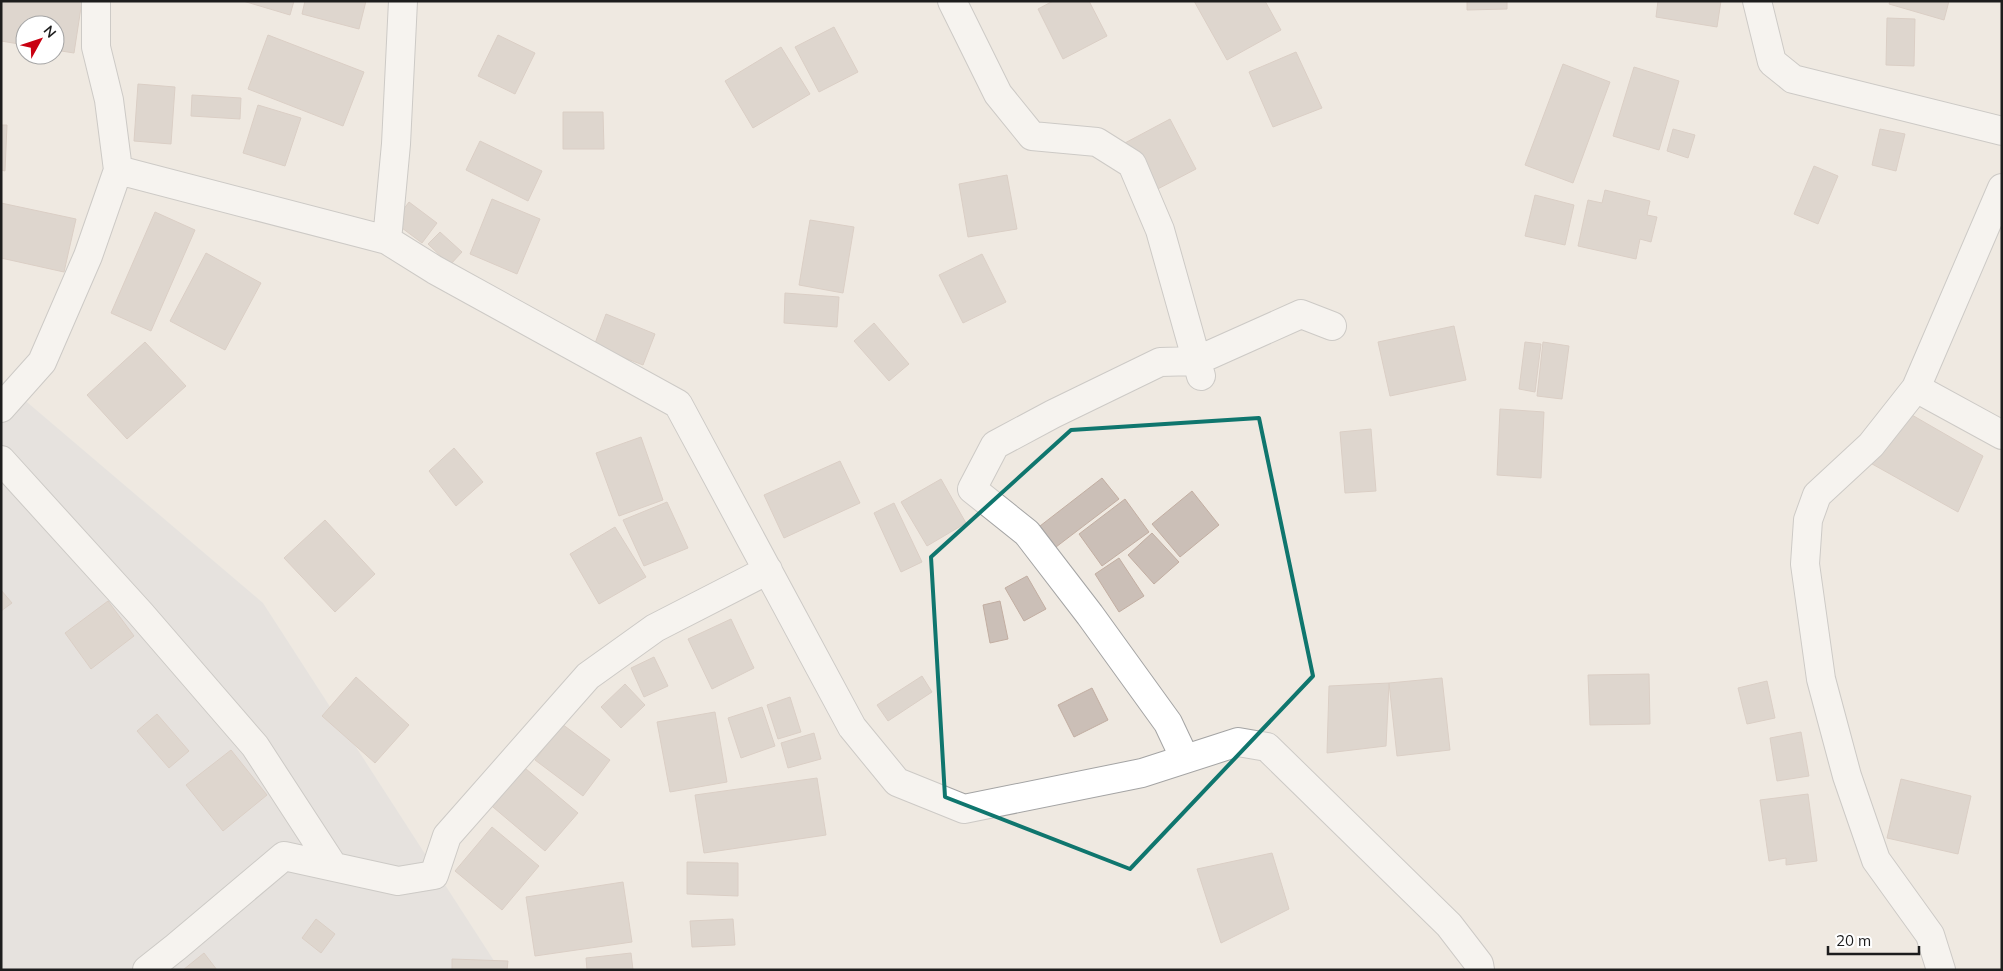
<svg xmlns="http://www.w3.org/2000/svg" width="2003" height="971" font-family="Mulish,sans-serif">
<style>
.residential{fill:#dbdada}
.building{fill:#cbbfb7;stroke:#c2aea2}
.lines{fill:none;stroke-linecap:round;stroke-linejoin:round}
.minor-casing{stroke:#a4a4a4;stroke-width:30}
.minor{stroke:#fff;stroke-width:28}
.marked{fill:none;stroke:#0f766e;stroke-width:4;stroke-linejoin:round}
</style>
<rect width="100%" height="100%" fill="#efe9e1"/>
<path class="residential" d="M1,380L263,603L500,970H1Z"/>
<path class="building" d="M1,1H82L74,53L55,50V25H25V45L1,41Z
M243,1H294L290,15Z
M305,1H366L359,29L302,14Z
M1053,1H1089L1107,36L1063,59L1038,9Z
M1194,1H1265L1281,30L1227,60Z
M1467,1H1507V9L1467,10Z
M1658,1H1721L1717,27L1656,17Z
M1890,1H1949L1944,20L1889,4Z
M1887,18L1915,19L1914,66L1886,65Z
M834,27L858,72L819,92L795,47Z
M268,35L364,72L343,126L248,89Z
M498,35L535,53L515,94L478,76Z
M781,47L810,94L753,128L725,81Z
M1296,52L1322,108L1273,127L1249,72Z
M1563,64L1610,82L1573,183L1525,165Z
M1634,67L1679,81L1659,150L1613,136Z
M138,84L175,87L171,144L134,141Z
M192,95L241,98L240,119L191,116Z
M258,105L301,118L285,166L243,153Z
M563,112H603L604,149H563Z
M1170,119L1196,169L1150,193L1123,144Z
M1,125H7L5,171L1,170Z
M1673,129L1695,135L1688,158L1667,151Z
M1880,129L1905,134L1896,171L1872,165Z
M480,141L542,171L528,201L466,170Z
M1814,166L1838,176L1818,224L1794,214Z
M1007,175L1017,229L968,237L959,184Z
M1605,190L1650,201L1647,215L1657,217L1651,242L1640,239L1636,259L1578,246L1588,200L1602,203Z
M1535,195L1574,205L1565,245L1525,236Z
M492,199L540,219L517,274L470,254Z
M409,202L437,223L422,243L394,222Z
M1,203L76,219L64,272L1,258Z
M155,212L195,230L151,331L111,313Z
M810,220L854,227L843,293L799,285Z
M440,232L462,252L450,265L428,244Z
M206,253L261,283L225,350L170,321Z
M982,254L1006,302L963,323L939,275Z
M785,293L839,297L837,327L784,323Z
M606,314L655,334L643,365L594,346Z
M874,323L909,364L889,381L854,341Z
M1454,326L1466,380L1390,396L1378,342Z
M145,342L186,386L127,439L87,395Z
M1525,342L1541,344L1535,392L1519,389Z
M1543,342L1569,346L1562,399L1537,396Z
M1500,409L1544,412L1541,478L1497,475Z
M1905,411L1983,456L1958,512L1865,460Z
M1371,429L1376,491L1345,493L1340,432Z
M641,437L663,500L619,516L596,453Z
M454,448L483,482L456,506L429,471Z
M840,461L860,503L784,538L764,495Z
M1102,478L1119,499L1056,547L1040,526Z
M941,479L966,523L927,546L901,502Z
M1192,491L1219,525L1180,557L1152,524Z
M1125,499L1149,532L1102,566L1079,534Z
M667,502L688,548L644,566L623,520Z
M894,503L922,562L901,572L874,513Z
M325,520L375,574L335,612L284,558Z
M615,527L646,577L599,604L570,554Z
M1152,533L1179,562L1154,584L1128,555Z
M1119,558L1144,596L1119,612L1095,574Z
M1027,576L1046,609L1024,621L1005,588Z
M1,590L12,603L1,611Z
M108,601L134,636L91,669L65,633Z
M1000,601L1008,639L990,643L983,605Z
M731,619L754,668L712,689L688,639Z
M654,657L668,686L644,697L631,668Z
M1649,674L1650,724L1590,725L1588,675Z
M922,676L932,692L888,721L877,705Z
M356,677L409,725L375,763L322,716Z
M1442,678L1450,750L1397,756L1389,683Z
M1767,681L1775,718L1747,724L1738,688Z
M1389,683L1386,746L1327,753L1329,686Z
M625,684L645,705L621,728L601,707Z
M1092,688L1108,720L1074,737L1058,705Z
M790,697L801,732L778,739L767,705Z
M762,707L775,746L741,758L728,718Z
M715,712L727,782L670,792L657,722Z
M157,714L189,751L169,768L137,731Z
M562,724L610,760L583,796L535,760Z
M1801,732L1809,776L1777,781L1770,738Z
M814,733L821,759L788,768L781,743Z
M231,750L267,795L223,831L186,785Z
M519,763L578,813L545,851L487,802Z
M817,778L826,835L704,853L695,795Z
M1901,779L1971,796L1958,854L1887,838Z
M1808,794L1817,861L1786,865V858L1769,861L1760,800Z
M492,827L539,866L502,910L455,871Z
M1272,853L1289,909L1221,943L1197,869Z
M687,862L738,863V896L687,894Z
M623,882L632,942L535,956L526,897Z
M316,919L335,934L321,953L302,938Z
M733,919L735,945L692,947L690,921Z
M204,953L217,970H183Z
M631,953L633,970H587L586,958Z
M452,959L508,961L507,970H452Z"/>
<g class="lines">
<defs>
<path id="minor" d="M403,1L396,144L387,240L435,270L678,404L852,727L897,782L964,809L1142,773L1238,742L1267,747L1449,925L1479,964L1480,970
M952,1L998,94L1032,136L1097,142L1132,164L1160,230L1201,376
M1757,1L1772,62L1793,79L2002,131
M118,170L387,240
M1916,388L2002,435
M1,408L42,362L88,256L118,170L109,100L96,47V1
M1,460L140,613L255,746L333,866
M1185,759L1168,723L1090,615L1027,533L972,489L995,445L1053,414L1160,362L1196,361L1301,314L1332,326
M147,970L176,947L284,856L398,881L434,875L447,836L588,676L655,628L768,570
M1941,970L1930,935L1876,860L1847,776L1821,679L1805,564L1808,520L1817,495L1871,445L1916,388L2002,188"/>
</defs>
<use href="#minor" class="minor-casing"/>
<use href="#minor" class="minor"/>
</g>
<path d="M0 0H2003V971H0ZM1259,418L1313,676L1130,869L945,797L931,557L1071,430Z" fill="#efe9e1" fill-opacity=".55" fill-rule="evenodd"/>
<path class="marked" d="M1259,418L1313,676L1130,869L945,797L931,557L1071,430Z"/>
<rect width="2003" height="971" fill="none" stroke="#1d1d1d" stroke-width="5"/>
<g transform="translate(40 40) rotate(50)"><circle r="24" fill="#ffffff" stroke="#a5a5a5"/>
<path d="M0-4L9 19L0 12L-9 19Z" fill="#c90011"/>
<text y="-8" font-size="14" font-weight="bold" text-anchor="middle" fill="#1d1d1d">N</text>
</g>
<path d="M1828 946v8h91v-8" fill="none" stroke="#1d1d1d" stroke-width="2.5"/>
<text x="1836" y="946" font-size="15" fill="#1d1d1d" stroke="#ffffff" stroke-width="4" paint-order="stroke">20 m</text>
</svg>
